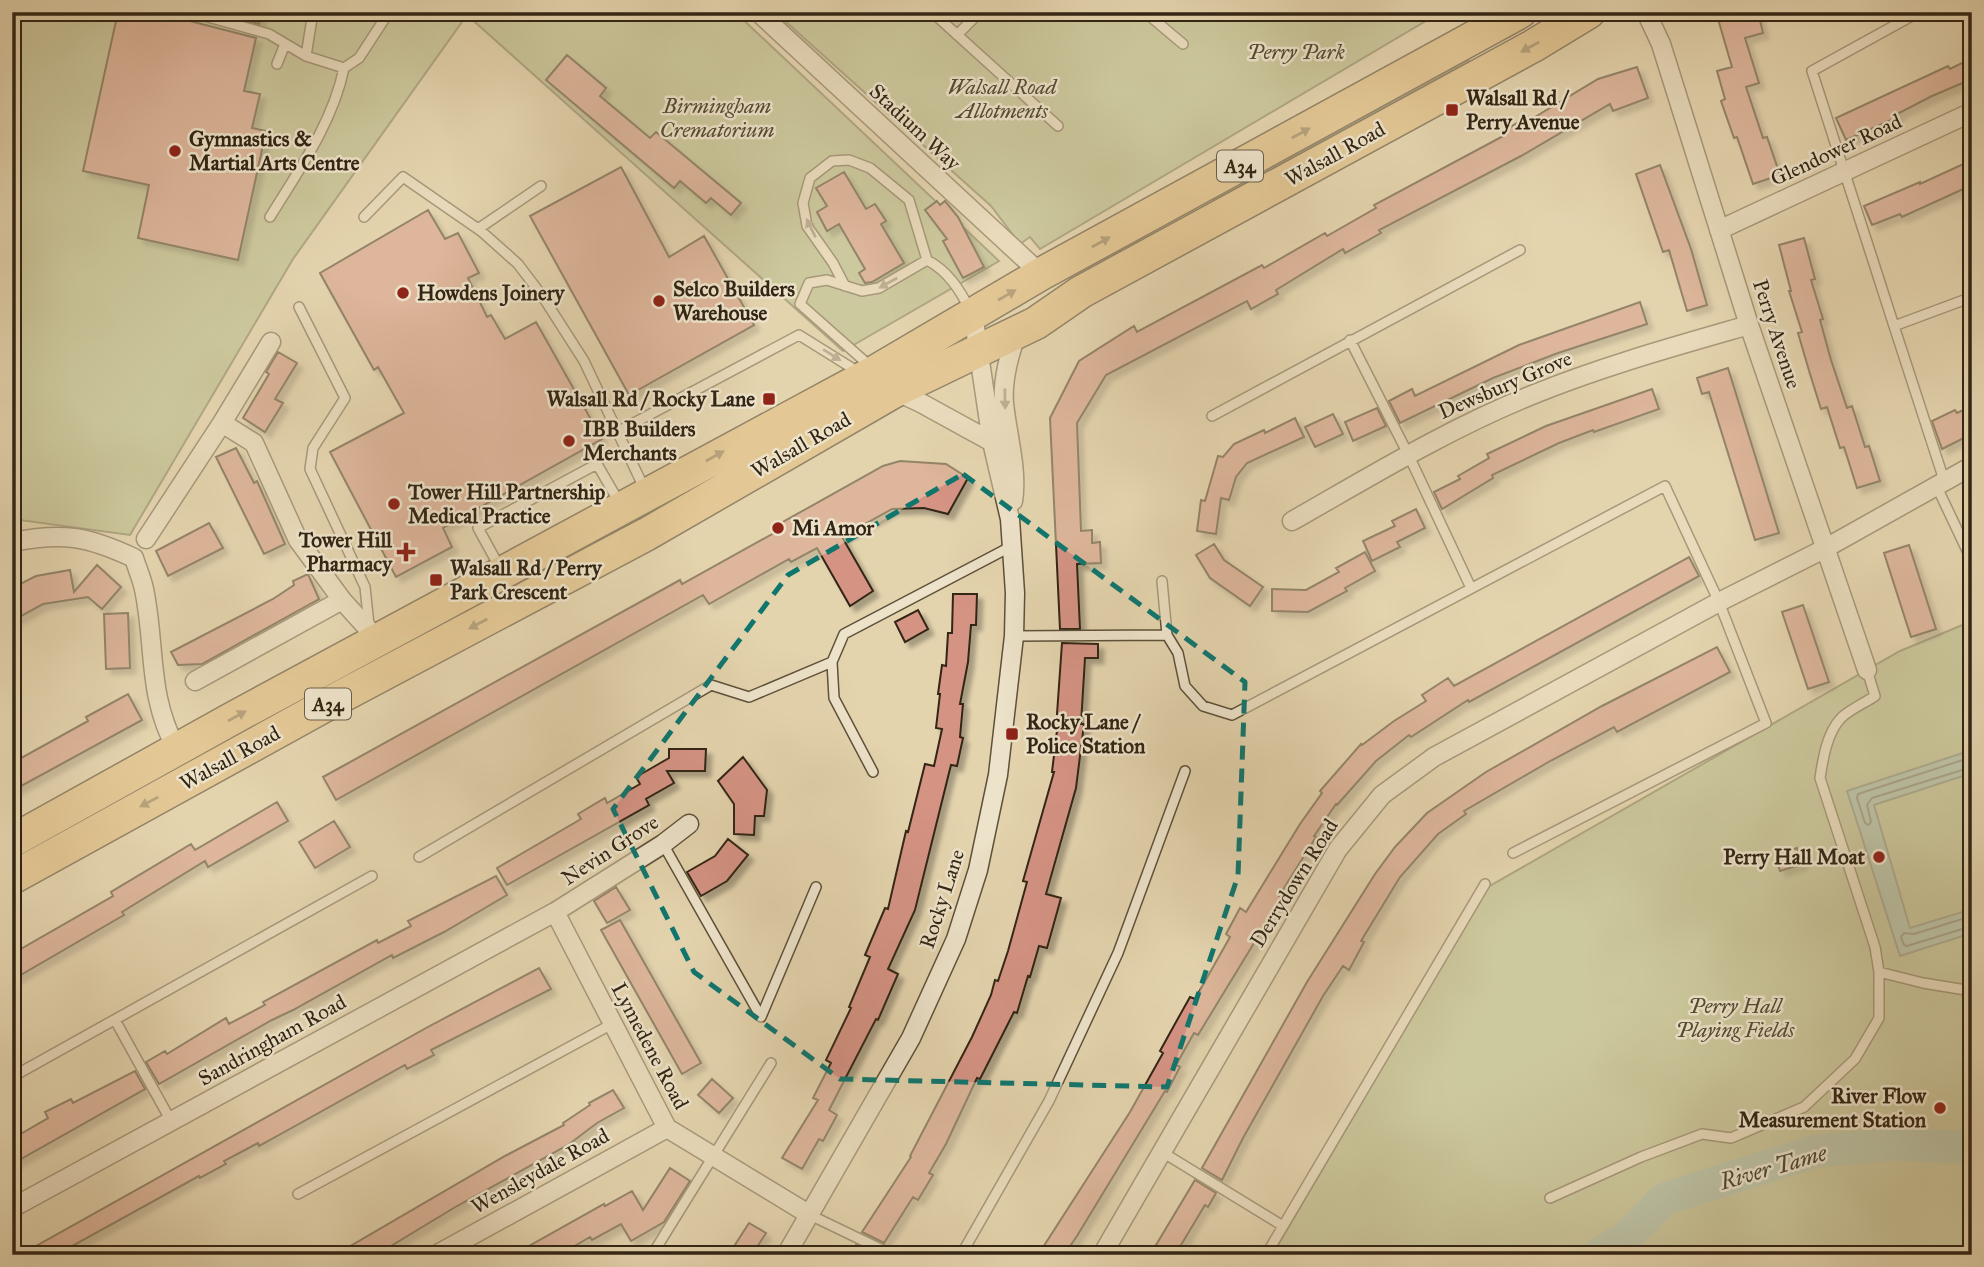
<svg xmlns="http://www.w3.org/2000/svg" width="1984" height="1267" font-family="'IM FELL Great Primer',serif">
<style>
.green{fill:#b2bd8b;stroke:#727150;stroke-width:2}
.water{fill:#96b8a7;stroke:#6e7d6c;stroke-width:2}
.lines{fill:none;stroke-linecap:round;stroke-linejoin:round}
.shore{stroke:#646e5e;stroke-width:2}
.river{stroke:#96b8a7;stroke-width:33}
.building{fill:#d59384;stroke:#322514;stroke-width:2;filter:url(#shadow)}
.lane-casing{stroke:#5e513a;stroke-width:12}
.street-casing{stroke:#5e513a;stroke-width:21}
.highway-casing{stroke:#322514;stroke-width:35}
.lane{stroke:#ede3ca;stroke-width:9}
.street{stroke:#ede3ca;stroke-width:18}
.highway{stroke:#e2ba77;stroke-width:32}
.oneway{fill:#816841}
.oneway2{fill:#90846f}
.marked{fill:none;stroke:#0f766e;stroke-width:5;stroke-dasharray:14 9;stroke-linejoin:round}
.poi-dot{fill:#8f2418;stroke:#ede3ca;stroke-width:2.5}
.labels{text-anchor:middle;stroke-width:5;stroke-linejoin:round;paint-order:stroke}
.shield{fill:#ede3ca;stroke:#6a5e4b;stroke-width:2}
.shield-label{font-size:19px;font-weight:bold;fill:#322514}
.park-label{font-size:21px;font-style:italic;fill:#524b32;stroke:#ede3ca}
.poi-label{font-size:21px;font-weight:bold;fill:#322514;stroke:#ede3ca;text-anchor:start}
.street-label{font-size:21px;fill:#322514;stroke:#ede3ca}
.water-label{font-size:23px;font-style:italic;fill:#4b4a39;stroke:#ede3ca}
</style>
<defs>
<filter id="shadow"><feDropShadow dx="5.5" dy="5.5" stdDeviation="2" flood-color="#0004"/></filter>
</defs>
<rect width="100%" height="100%" fill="#e4d4ae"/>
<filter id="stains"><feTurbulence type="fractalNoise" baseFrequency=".00286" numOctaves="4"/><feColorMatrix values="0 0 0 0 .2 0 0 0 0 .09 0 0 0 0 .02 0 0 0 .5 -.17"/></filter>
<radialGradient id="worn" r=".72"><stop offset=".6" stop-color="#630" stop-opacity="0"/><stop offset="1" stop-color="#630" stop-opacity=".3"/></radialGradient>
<path class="green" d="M12,12H735L999,261L843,351L467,15L293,259L130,535L12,519Z
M775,12H1441L1040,249L1030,237L1020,244L991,206Z
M1464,51L1469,61L1218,198L1184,206Z
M710,469L716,477L341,682L253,733L249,723Z
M1972,621V1255H1272L1488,887L1900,651Z"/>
<path class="water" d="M1972,750V773L1874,805L1910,928L1972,909V933L1900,956L1847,791Z"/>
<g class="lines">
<path class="shore" d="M1972,757L1858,794L1857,798L1865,823L1868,825L1871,822L1867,805L1872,798L1972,767
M1972,916L1914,934L1904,933L1901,937L1904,945L1907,946L1972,926"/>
<path class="river" d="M1598,1255L1627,1237L1664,1199L1816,1151L1896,1144L1972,1148"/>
</g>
<path class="building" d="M118,12H155L256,38L244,91L260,94L252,128L266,131L238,260L138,238L149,185L83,171Z
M217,12H262L259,24Z
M1716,12H1758L1763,33L1745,38L1759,83L1746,87L1763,138L1767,137L1780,175L1753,184L1737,137L1734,138L1721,101L1725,99L1717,71L1732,67Z
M567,55L606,88L600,96L650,138L656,132L741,203L731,215L711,198L706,203L680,181L674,188L546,80Z
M1972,58V79L1932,96L1897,114L1898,117L1846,140L1836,118L1948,66L1950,69Z
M1637,67L1648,98L1613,111L1610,104L1521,156L1379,230L1381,233L1345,253L1343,249L1276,290L1278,294L1251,309L1247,301L1106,375L1077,423L1081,531L1092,530V543L1100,542L1101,563L1077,564L1080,629H1060L1050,418L1079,361L1134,326L1137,332L1262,265L1264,268L1325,233L1327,236L1376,208L1374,205L1507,134L1505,130L1528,117L1530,120L1598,79Z
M1972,160V185L1902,217L1900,214L1872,225L1864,206L1920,182V184Z
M1660,165L1691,249L1707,305L1687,311L1669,250L1663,252L1636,174Z
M621,167L669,257L704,236L754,325L629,395L530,216Z
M844,172L866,209L875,204L886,221L881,224L904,263L872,282L865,283L859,273L865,269L839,224L827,231L817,212L827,206L816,188Z
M937,201L940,205L945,201L958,217L984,267L963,278L943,241L947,239L925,210Z
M428,210L445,239L458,233L479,273L468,278L487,317L491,315L505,339L536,322L602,439L443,528L452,547L396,577L330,452L404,413L378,367L374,370L320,273Z
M1804,238L1815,279L1811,280L1823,319L1820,320L1831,360L1847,408L1852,406L1865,447L1869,446L1880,481L1857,488L1844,447L1840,448L1827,407L1821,409L1810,374L1798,333L1802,332L1789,291H1791L1779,245Z
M1640,302L1647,324L1558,353L1493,378L1400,423L1389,401L1412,389L1415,396L1519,345Z
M278,352L297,363L275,399L283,403L265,432L243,418L269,374L266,372Z
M1728,368L1779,533L1755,540L1709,392L1702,394L1697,378Z
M1652,389L1659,409L1594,432L1593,430L1559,443L1492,475L1493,478L1442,509L1434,492L1460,479L1458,476L1489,458L1487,454L1546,426Z
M1972,406V434L1942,449L1932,421L1955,410L1957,413Z
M1377,408L1386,426L1353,441L1345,422Z
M1333,414L1343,434L1315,447L1305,427Z
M1295,418L1304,437L1247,463L1236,477L1229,500L1221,498L1216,534L1197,531L1201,500L1205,501L1218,456L1223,457L1234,444L1264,430L1265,433Z
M236,448L254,483L257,481L285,544L264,554L216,457Z
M900,461L946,464L968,478L948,514L924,508L892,509L842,537L873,591L850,606L817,548L791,562L789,559L709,604L703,595L336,800L323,777L680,580L682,584L774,533L772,528L883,466Z
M1416,509L1425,528L1397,542L1400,547L1372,561L1363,541L1395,526L1392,521Z
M209,523L223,548L168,576L156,551Z
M1214,544L1224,560L1263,587L1250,606L1210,578L1196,555Z
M1909,545L1936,629L1911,637L1884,553Z
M1365,552L1375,571L1345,588L1347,591L1308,612L1272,611V589L1306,590L1339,572L1336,568Z
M1689,557L1699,576L1469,702L1468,700L1411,737L1409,735L1376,761L1337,805L1336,804L1314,836L1316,837L1279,896L1281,897L1251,948L1198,1035L1194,1033L1176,1065L1180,1067L1167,1092L1165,1091L1077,1236L1064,1255H1038L1130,1112L1163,1053L1160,1051L1176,1022L1190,997L1195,999L1230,937L1226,934L1240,908L1246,912L1300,824L1322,793L1320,791L1361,744L1362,745L1394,721L1426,701L1422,695L1448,678L1454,686Z
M97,565L121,587L102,609L88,597L43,604L12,621V588L36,576L70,570L74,592Z
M308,574L319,599L202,664L178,665L171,652L273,599L294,585L293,581Z
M953,594H977L976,625H971L968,662L960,704H963L960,737L963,738L957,766L951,765L915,910L888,969L898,974L878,1020L876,1019L829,1110L837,1115L823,1141L819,1139L802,1169L782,1158L818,1100L813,1098L831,1063L826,1060L851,1008L849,1007L870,957L865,955L885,908L888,909L906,831L908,832L925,764L934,766L942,729L936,728L940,694H938L942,665L946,666L948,633H952Z
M1803,605L1829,682L1808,689L1782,612Z
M918,610L928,629L905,642L895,622Z
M128,613L130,668L106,669L104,614Z
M1062,643L1098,644V658H1085L1081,724H1084L1076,788L1046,894L1061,898L1047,948L1039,946L1030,977L1028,976L1017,1013L1014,1012L980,1079L977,1078L946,1144L929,1173L933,1175L918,1200L913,1197L884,1243L862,1232L911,1157L910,1156L972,1037L991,995L995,980L998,981L1008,951L1027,882L1023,881L1054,772H1052L1059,714H1057Z
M1717,647L1730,672L1617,732L1614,727L1552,760L1464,811L1466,814L1438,834L1400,877L1361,941L1364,942L1349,970L1343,966L1323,996L1243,1138L1222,1180L1202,1168L1307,982L1375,874L1395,847L1427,813L1486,772L1602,706Z
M128,694L142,720L12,791V763L88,721L86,717Z
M669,749H706L705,771H667L674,783L646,799L649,805L507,885L497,868L581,819L578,814L605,798L607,803L640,784L636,777L669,758Z
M743,757L767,790L764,816H755L754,835L734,834V804L718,781Z
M277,802L288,821L208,867L205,861L122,912L124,915L12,980V954L113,896L111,892L191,844L195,850Z
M334,821L350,847L315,868L299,842Z
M728,839L748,855L727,881L701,896L687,872L715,856Z
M1797,848L1802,864L1780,871L1775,855Z
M496,876L507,895L444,932L393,958L392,955L293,1010L272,1020L159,1084L146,1062L165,1051L167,1054L226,1018L229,1024L265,1005L263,1002L377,940L378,943L411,926L408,921Z
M616,887L630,910L607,923L594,901Z
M620,920L701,1063L682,1074L601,930Z
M539,968L551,989L431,1050L434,1055L407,1069L405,1065L279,1135L259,1146L258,1143L224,1161L226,1164L200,1178L199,1176L56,1255H20L426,1028Z
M135,1071L145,1089L12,1164V1139L48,1118L45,1112L71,1099L73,1103Z
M712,1079L733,1098L719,1113L698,1095Z
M613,1090L624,1108L597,1123L568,1145L457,1206L376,1255H335L505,1156L564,1125L563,1123L590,1105L589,1103Z
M670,1168L690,1181L664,1222L631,1241L621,1224L592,1240L590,1237L559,1255H513L604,1204L605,1206L632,1191L643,1210Z
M1195,1180L1216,1193L1208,1207L1205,1205L1175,1255H1150Z
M749,1223L766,1233L752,1255H744L733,1248Z
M856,1245L876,1255H850Z"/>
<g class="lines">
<defs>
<path id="lane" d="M190,12L269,34L306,56
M313,12L306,56L344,68L359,58L389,12
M932,12L1058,126
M1145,12L1183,44
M957,35L980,12
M277,64L285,44
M270,217C299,170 333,122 344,68
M364,217L403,177L481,231L518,264L543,297L584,361L645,490
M478,229L541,186
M845,286L833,263L807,226L803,203L810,178L832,161L849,160L870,168L909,200L927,260
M299,307L345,398L313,448L310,469L365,587L369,625
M1894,326L1812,71L1919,12
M1350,340L1408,454L1471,588
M870,366L800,304L809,283L827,280L862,291L879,288L927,260C948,271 960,290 970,310
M1212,416L1520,250
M617,432L799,335L860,373
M1944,480L1894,326L1972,297
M1936,485L1972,561
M500,568L478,528L597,464L619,502
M1167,635L1178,653L1185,686L1203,706L1232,715L1665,486L1719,602L1766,723L1513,853
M1014,636L1167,635L1162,581
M873,772L834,698L832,662L844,634L1012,546
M663,844L761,1017L816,887
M419,857L711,685L749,697L832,662
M1879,972L1923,983L1972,991
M115,1020L171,1121
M12,1077L372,876
M1162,1152L1283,1226
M298,1194L612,1024
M1550,1198L1641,1157L1702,1134L1731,1138L1804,1107L1855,1059L1879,1018V972L1875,947L1820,778C1823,758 1827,733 1841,718C1850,709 1865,703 1875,696L1867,670
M810,1215L893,1255
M652,1255L771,1063
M961,1255L1049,1101L1118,953L1185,771
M1266,1255L1485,884"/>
<path id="street" d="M758,12L1041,274
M1646,12L1661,44L1749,325L1867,670
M1719,230L1972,112
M895,391L921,403L992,442
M222,423L254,443L298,540L342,600L369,630
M1013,501C1018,470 1007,434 1004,403C1002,379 1009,355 1017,333
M1292,521C1371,476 1448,429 1532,395C1603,366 1676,346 1749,325
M146,539L222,423L271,342
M12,542C63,532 87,536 134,558C137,568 142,579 144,589C156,647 147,696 177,750
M195,681L342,600
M555,912L667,1128L810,1215
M12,1208L555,912L663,844L689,824
M436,1255L667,1128
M786,1255L911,1038L956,939L978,870L998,775L1014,636L1015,593L1010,519L992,442L973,314
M1102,1255L1338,849L1382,795L1434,757L1719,602L1824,549L1972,466"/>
<path id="highway" d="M12,841L235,717L876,371L1041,274L1520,12
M12,878L344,695L647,534L895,391L1036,323L1081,292L1533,46L1589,12"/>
</defs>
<use href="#lane" class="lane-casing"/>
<use href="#street" class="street-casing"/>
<use href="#highway" class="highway-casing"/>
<use href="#lane" class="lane"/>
<use href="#street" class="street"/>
<use href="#highway" class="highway"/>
</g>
<defs><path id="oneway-solid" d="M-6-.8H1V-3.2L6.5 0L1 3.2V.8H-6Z" transform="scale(1.75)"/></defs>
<g class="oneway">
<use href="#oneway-solid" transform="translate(1530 47) rotate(151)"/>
<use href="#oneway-solid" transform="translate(1301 133) rotate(-29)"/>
<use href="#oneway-solid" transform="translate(1101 242) rotate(-29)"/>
<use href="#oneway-solid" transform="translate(1007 295) rotate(-30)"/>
<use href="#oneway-solid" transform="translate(715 456) rotate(-29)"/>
<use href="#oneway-solid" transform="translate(478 624) rotate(152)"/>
<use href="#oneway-solid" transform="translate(237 716) rotate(-29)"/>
<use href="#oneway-solid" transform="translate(149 802) rotate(152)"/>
</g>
<g class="oneway2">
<use href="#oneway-solid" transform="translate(811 228) rotate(-116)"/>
<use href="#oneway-solid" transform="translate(888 283) rotate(151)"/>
<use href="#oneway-solid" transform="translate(832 355) rotate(32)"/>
<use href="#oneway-solid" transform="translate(1005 399) rotate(89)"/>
</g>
<path d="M0 0H1984V1267H0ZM963,474L1245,682L1238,876L1167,1087L840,1079L694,972L613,809L788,575Z" fill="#e4d4ae" fill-opacity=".55" fill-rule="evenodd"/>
<path class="marked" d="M963,474L1245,682L1238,876L1167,1087L840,1079L694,972L613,809L788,575Z"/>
<g class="poi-dot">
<rect x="1445" y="103" width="14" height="14" rx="3.5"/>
<circle cx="175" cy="151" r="7"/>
<circle cx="403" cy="293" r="7"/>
<circle cx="659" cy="301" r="7"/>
<rect x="762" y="392" width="14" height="14" rx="3.5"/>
<circle cx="569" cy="441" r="7"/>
<circle cx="394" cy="504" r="7"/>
<circle cx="778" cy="528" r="7"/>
<path d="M402.5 541.5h7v7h7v7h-7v7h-7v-7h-7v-7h7z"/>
<rect x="429" y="573" width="14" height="14" rx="3.5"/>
<rect x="1005" y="727" width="14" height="14" rx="3.5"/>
<circle cx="1879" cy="857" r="7"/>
<circle cx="1940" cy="1108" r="7"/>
</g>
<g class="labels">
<g class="shield">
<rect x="1217" y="150.5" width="46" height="31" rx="5"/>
<rect x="305" y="688.5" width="46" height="31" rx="5"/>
</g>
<g class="shield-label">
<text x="1240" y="173">A34</text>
<text x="328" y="711">A34</text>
</g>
<g class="park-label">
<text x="1296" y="59">Perry Park</text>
<text x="1002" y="94">Walsall Road<tspan x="1002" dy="24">Allotments</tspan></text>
<text x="717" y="113">Birmingham<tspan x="717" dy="24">Crematorium</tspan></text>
<text x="1735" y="1013">Perry Hall<tspan x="1735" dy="24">Playing Fields</tspan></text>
</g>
<g class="poi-label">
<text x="1466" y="105">Walsall Rd /<tspan x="1466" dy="24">Perry Avenue</tspan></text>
<text x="189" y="146">Gymnastics &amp;<tspan x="189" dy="24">Martial Arts Centre</tspan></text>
<text x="673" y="296">Selco Builders<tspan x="673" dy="24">Warehouse</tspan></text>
<text x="417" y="300">Howdens Joinery</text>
<text x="755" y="406" text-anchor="end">Walsall Rd / Rocky Lane</text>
<text x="583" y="436">IBB Builders<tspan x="583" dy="24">Merchants</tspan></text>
<text x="408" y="499">Tower Hill Partnership<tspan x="408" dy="24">Medical Practice</tspan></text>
<text x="792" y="535">Mi Amor</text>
<text x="392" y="547" text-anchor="end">Tower Hill<tspan x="392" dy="24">Pharmacy</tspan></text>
<text x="450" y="575">Walsall Rd / Perry<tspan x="450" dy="24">Park Crescent</tspan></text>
<text x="1026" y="729">Rocky Lane /<tspan x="1026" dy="24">Police Station</tspan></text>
<text x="1865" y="864" text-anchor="end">Perry Hall Moat</text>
<text x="1926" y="1103" text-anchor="end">River Flow<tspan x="1926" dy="24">Measurement Station</tspan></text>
</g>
<g class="street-label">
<text transform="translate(915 127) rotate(43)" y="7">Stadium Way</text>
<text transform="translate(1836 150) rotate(-25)" y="7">Glendower Road</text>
<text transform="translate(1335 154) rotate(-29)" y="7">Walsall Road</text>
<text transform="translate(1777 334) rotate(72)" y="7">Perry Avenue</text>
<text transform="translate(1505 385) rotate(-23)" y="7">Dewsbury Grove</text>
<text transform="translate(801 445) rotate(-30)" y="7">Walsall Road</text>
<text transform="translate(230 758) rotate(-29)" y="7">Walsall Road</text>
<text transform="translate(610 850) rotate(-33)" y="7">Nevin Grove</text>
<text transform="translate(1294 883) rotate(-58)" y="7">Derrydown Road</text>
<text transform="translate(942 899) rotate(-72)" y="7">Rocky Lane</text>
<text transform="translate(272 1040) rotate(-29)" y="7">Sandringham Road</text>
<text transform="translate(650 1046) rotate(62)" y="7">Lymedene Road</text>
<text transform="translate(540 1171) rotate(-29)" y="7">Wensleydale Road</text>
</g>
<g class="water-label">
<text transform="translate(1773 1167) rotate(-16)" y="8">River Tame</text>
</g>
</g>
<rect width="1984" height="1267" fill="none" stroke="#e4d4ae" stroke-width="42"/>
<rect x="14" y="14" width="1956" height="1239" fill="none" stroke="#322514" stroke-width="3.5"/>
<rect x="21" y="21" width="1942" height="1225" fill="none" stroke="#322514" stroke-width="2"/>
<rect width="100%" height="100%" filter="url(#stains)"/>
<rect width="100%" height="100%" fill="url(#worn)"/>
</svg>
